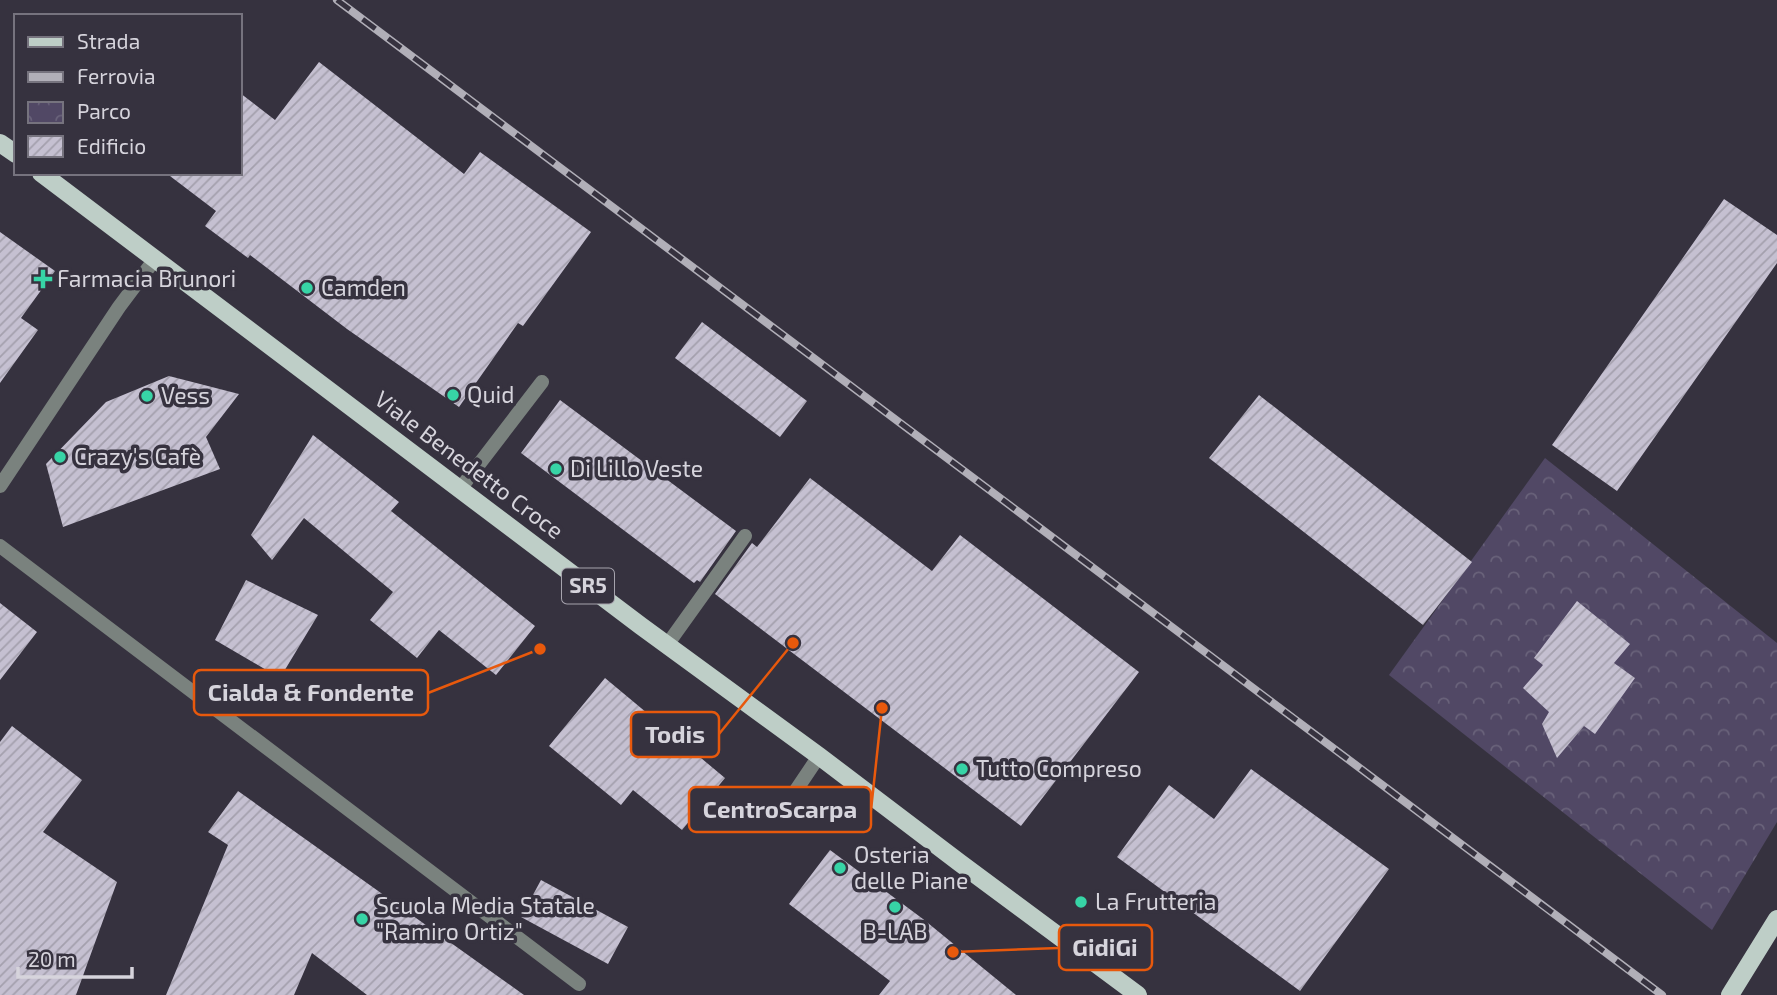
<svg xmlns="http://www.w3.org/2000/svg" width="1777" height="995" font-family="'Exo 2',sans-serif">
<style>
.park{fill:url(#park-crowns)}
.building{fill:url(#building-hatch)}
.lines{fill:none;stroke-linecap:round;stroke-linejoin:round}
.lane{stroke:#7a827e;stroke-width:14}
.street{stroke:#7a827e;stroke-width:14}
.primary{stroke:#becec7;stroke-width:18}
.rail-casing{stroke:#b1afb8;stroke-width:8}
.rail{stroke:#36323f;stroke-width:5;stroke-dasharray:16;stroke-linecap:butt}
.poi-dot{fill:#37d4a6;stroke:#36323f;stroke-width:2.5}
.labels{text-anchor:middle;stroke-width:7;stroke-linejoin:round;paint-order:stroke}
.shield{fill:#36323f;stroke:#a6a3ad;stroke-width:2}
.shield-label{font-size:21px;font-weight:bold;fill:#d6d4dc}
.poi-label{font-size:23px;fill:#d6d4dc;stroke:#36323f;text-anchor:start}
.street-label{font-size:23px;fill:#d6d4dc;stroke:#36323f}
.leader{fill:none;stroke:#e8590c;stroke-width:2.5}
.callout-dot{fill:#e8590c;stroke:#36323f;stroke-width:2.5}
.callout{fill:#36323f;stroke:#e8590c;stroke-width:2.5}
.callout-label{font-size:24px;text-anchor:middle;font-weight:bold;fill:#d6d4dc}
</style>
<defs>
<pattern id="park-crowns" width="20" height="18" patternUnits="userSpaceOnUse" patternTransform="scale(1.75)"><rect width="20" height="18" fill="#514865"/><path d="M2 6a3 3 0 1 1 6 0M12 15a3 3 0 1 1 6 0" fill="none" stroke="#69627a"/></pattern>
<pattern id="building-hatch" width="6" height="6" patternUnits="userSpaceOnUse" patternTransform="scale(1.75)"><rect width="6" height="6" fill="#c5c0d1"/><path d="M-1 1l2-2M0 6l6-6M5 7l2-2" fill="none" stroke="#a4a0ad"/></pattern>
</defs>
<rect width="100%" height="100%" fill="#36323f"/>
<path class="park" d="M1545,458L1777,643V822L1712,930L1389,675Z"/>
<path class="building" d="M319,62L464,174L480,152L591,232L523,326L518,323L459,407L347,329L250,255L248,258L205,226L216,211L166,173H240V93L275,120Z
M1724,199L1777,235V263L1617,491L1552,445Z
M0,232L55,271L21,318L38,330L0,383Z
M702,322L807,401L780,437L675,358Z
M169,376L239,394L206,437L220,469L63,527L46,464L106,402Z
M1259,395L1472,562L1423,625L1209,458Z
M560,400L736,531L700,582L697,580L694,583L521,453Z
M313,435L399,502L391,511L535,626L496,675L439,630L417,658L370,620L393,592L304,518L272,560L251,535Z
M810,478L932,571L960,535L1139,672L1021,826L715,594L752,543L757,547Z
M246,580L318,615L280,678L215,640Z
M1577,601L1630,644L1614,663L1635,678L1595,734L1584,726L1557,758L1542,724L1549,712L1523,688L1543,665L1534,658Z
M0,603L37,632L0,680Z
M605,678L725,778L682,830L633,790L621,805L549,746Z
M12,726L82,780L43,832L117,882L76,995H0V742Z
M1251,769L1389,869L1300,991L1117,857L1169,785L1214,819Z
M238,791L524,995H367L312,953L294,995H166L228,845L208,832Z
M830,850L923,919L1016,995H879L890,981L789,904Z
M541,880L628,927L608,964L521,917Z"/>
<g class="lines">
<path class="lane" d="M460,489L542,382
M667,645L745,536
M772,826L819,756"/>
<path class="street" d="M0,486L119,307L155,259
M0,546L579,984"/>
<path class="primary" d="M0,143L16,154
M41,173L641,626L819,756L960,863L1138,995
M1730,995L1777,919"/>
<defs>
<path id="rail" d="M337,0L1662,995"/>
</defs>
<use href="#rail" class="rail-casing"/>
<use href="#rail" class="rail"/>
</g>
<g class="poi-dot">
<path d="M39.5 268.5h7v7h7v7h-7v7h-7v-7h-7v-7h7z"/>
<circle cx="307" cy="288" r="7"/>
<circle cx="453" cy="395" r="7"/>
<circle cx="147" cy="396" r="7"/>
<circle cx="60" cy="457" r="7"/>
<circle cx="556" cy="469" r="7"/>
<circle cx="962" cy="769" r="7"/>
<circle cx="840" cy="868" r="7"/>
<circle cx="1081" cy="902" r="7"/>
<circle cx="895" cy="907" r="7"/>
<circle cx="362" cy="919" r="7"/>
</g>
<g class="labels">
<rect class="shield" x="562" y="568.5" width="52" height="35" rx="5"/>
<g class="shield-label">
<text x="588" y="593">SR5</text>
</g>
<g class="poi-label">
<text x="57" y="287">Farmacia Brunori</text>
<text x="321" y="296">Camden</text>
<text x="467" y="403">Quid</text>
<text x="161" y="404">Vess</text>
<text x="74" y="465">Crazy's Cafè</text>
<text x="570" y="477">Di Lillo Veste</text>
<text x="976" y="777">Tutto Compreso</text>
<text x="854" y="863">Osteria<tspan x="854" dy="26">delle Piane</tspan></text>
<text x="1095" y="910">La Frutteria</text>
<text x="376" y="914">Scuola Media Statale<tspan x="376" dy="26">"Ramiro Ortiz"</tspan></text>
<text x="895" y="940" text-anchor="middle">B-LAB</text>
</g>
<g class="street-label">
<text transform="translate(469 465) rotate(37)" y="8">Viale Benedetto Croce</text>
</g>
</g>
<path class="leader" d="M540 649L428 693M793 643L719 734M882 708L871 810M953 952L1059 948"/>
<g class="callout-dot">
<circle cx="540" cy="649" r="7"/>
<circle cx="793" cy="643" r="7"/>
<circle cx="882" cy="708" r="7"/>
<circle cx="953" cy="952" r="7"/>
</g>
<g class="callout">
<rect x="194" y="670" width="234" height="45" rx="7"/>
<rect x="631" y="712" width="88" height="45" rx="7"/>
<rect x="689" y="787" width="182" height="45" rx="7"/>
<rect x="1059" y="925" width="93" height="45" rx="7"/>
</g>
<g class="callout-label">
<text x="311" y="701">Cialda &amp; Fondente</text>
<text x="675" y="743">Todis</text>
<text x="780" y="818">CentroScarpa</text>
<text x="1105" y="956">GidiGi</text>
</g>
<rect x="14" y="14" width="228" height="161" fill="#36323f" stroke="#76737e" stroke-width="2"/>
<rect x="28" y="37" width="35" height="10" fill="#becec7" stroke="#76737e" stroke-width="2"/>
<text x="77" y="49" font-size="21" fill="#d6d4dc">Strada</text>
<rect x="28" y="72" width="35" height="10" fill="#b1afb8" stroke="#76737e" stroke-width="2"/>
<text x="77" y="84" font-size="21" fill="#d6d4dc">Ferrovia</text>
<rect x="28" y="102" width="35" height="21" fill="url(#park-crowns)" stroke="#76737e" stroke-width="2"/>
<text x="77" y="119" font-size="21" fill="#d6d4dc">Parco</text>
<rect x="28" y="136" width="35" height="21" fill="url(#building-hatch)" stroke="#76737e" stroke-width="2"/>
<text x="77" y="154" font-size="21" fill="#d6d4dc">Edificio</text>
<path d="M18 967v10h114v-10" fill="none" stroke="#d6d4dc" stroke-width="3.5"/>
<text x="28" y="967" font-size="21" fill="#d6d4dc" stroke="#36323f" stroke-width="5" paint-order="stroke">20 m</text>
</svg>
